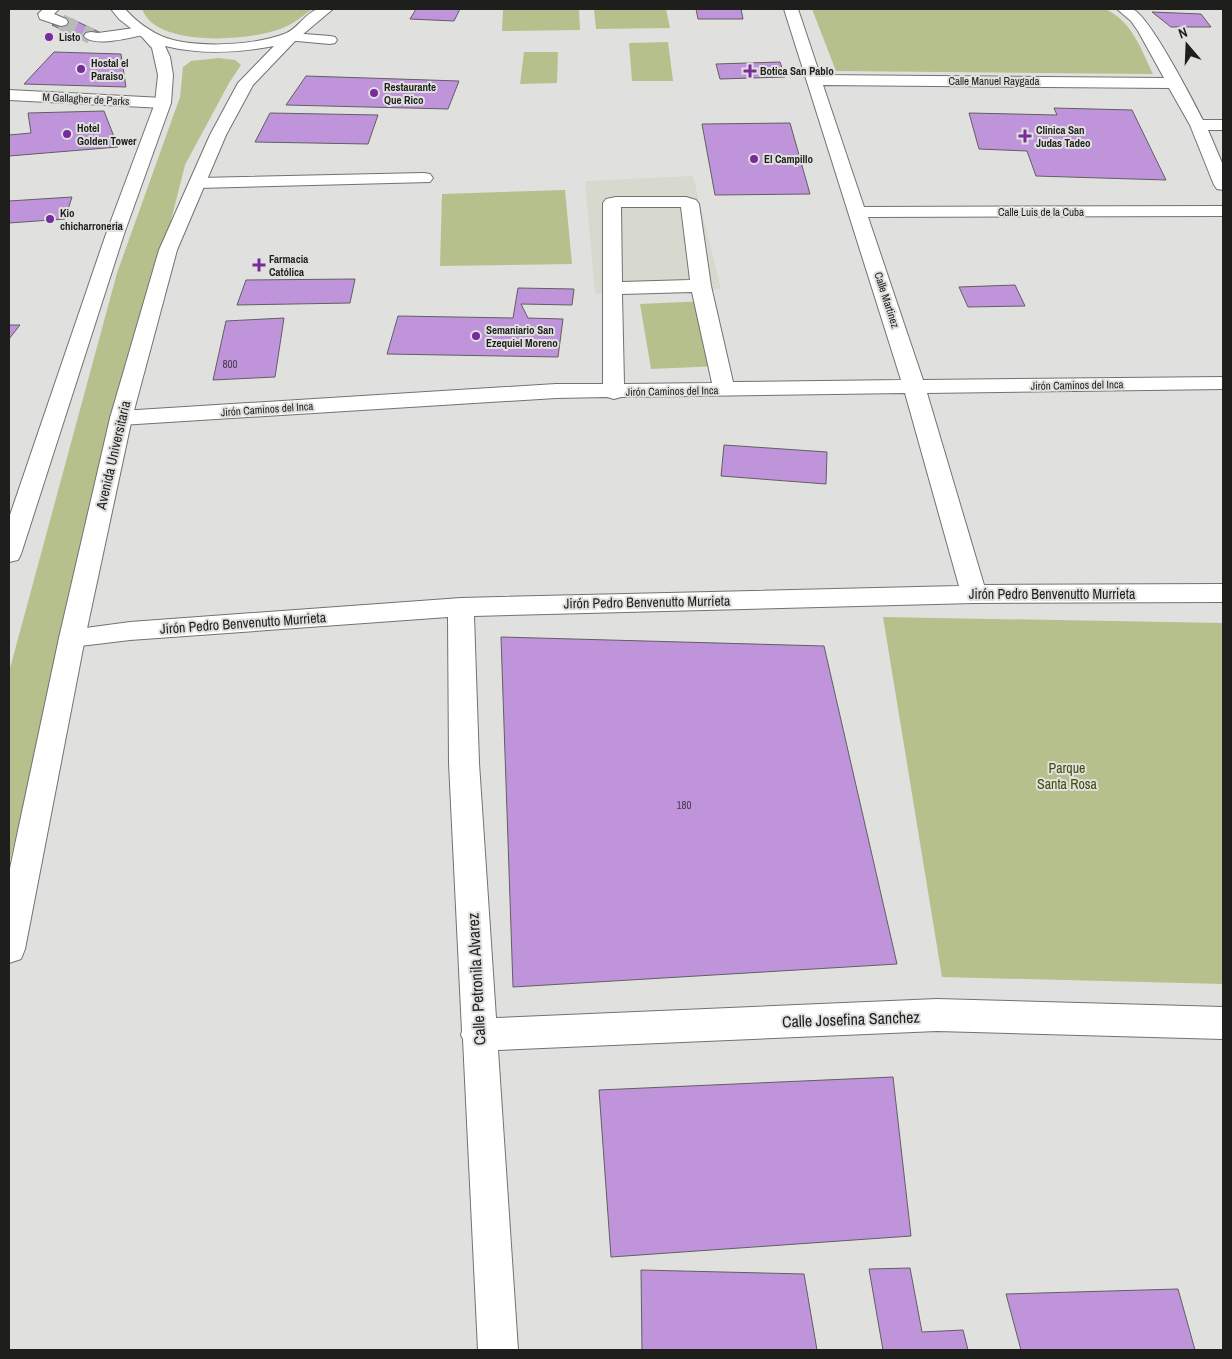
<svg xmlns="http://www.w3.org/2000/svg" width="1232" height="1359" font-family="'Archivo Narrow',sans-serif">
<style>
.built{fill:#d7d9ce}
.green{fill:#b6c08c}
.building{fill:#c094db;stroke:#605f61}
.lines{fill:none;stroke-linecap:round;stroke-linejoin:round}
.minor-tunnel{stroke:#b9bab7;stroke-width:16;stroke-dasharray:16 8;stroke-linecap:butt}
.minor-casing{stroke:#727370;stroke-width:2}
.major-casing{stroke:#727370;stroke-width:2}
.minor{fill:#fff;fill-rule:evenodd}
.major{fill:#fff;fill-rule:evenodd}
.poi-dot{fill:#772b9d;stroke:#e0e1de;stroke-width:2}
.labels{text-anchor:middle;stroke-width:4;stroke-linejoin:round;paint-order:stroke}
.far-poi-label{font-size:11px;font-weight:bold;fill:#1e1e1d;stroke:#e0e1de;text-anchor:start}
.far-street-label{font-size:11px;fill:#1e1e1d;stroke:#e0e1de}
.number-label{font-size:11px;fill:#463c4c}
.street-label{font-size:14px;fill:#1e1e1d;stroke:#e0e1de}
.park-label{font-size:14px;fill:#444c0c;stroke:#e0e1de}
.near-street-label{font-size:16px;fill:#1e1e1d;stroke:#e0e1de}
</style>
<rect width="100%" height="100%" fill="#e0e1de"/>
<path class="built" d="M693,176L721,289L595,294L585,181Z"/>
<path class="green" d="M142,9H312C303,16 292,25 280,29C249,41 156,48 142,9Z
M503,9H579L580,30L502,31Z
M594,9H666L670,28L596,29Z
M812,9H1105C1132,21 1141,49 1153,74L836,71Z
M668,42L673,81H632L629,43Z
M524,52H558L557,83L520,84Z
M219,58L235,60L241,65L229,83L185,165L9,864V672L117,273L180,97L183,67L191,61Z
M565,190L572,264L440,266L442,194Z
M706,301L720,366L651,369L640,304Z
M883,617L1223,623V984L942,977Z"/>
<path class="building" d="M416,9H460L454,21L410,19Z
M696,9H741L743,19H698Z
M1152,12L1201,14L1211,27H1171Z
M72,19L101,33L81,39L52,25Z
M54,52L121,54L126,87L24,84Z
M780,62L785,77L720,79L716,64Z
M306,76L459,81L448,109L286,105Z
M1054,108L1132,110L1166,180L1036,176L1027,151L979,149L969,113L1057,115Z
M104,111L118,147L9,156V135L31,133L28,113Z
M270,113L378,115L368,144L255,142Z
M790,123L810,194L715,195L702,124Z
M72,197L65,219L9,223V201Z
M355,279L350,303L237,305L246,280Z
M1015,285L1025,306L968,307L959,287Z
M518,288L574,289L572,305L521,304L528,318L563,319L558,357L387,354L398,316L513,318Z
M284,318L275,377L213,380L226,321Z
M9,325H20L9,339Z
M724,445L827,452L826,484L721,476Z
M501,637L824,646L897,964L513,987Z
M893,1077L911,1236L611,1257L599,1090Z
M910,1268L922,1332L963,1330L968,1350H883L869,1269Z
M641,1270L804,1274L817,1350H642Z
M1178,1289L1195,1350H1021L1006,1294Z"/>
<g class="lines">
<path class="minor-tunnel" d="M61,22L91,36"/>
<defs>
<path id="minor" d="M43,9H59L54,14L66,19L68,22L66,25L61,26L40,19L38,14Z
M784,9H798L820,75L1164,78L1138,31L1131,21L1117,9C1121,9 1128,7 1132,9C1149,14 1193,101 1203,120H1223V130H1208L1223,165V190L1217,189L1214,185L1190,125L1169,88L823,85L864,207L1223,206V216L868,217L923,380L1223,377V389L927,393L984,585L1223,584V602L974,603L474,616L479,763L496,1018L937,999L1223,1007V1039L937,1031L498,1050L518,1350H478L463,1039L461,1035L462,1031L449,763L448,617L130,640L72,647L63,645L59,638L63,631L130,622L461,598L959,586L905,393L621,397L614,399L607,397L556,398L121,425L113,423L110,418L113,413L121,411L556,384H603V203L606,199L616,197H686L696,200L699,204L711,286L733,382L901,380ZM621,207H681L690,280L622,282ZM692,292L712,383L624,384L622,294Z
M142,27L147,28L149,31L147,34C134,37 93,48 84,36L86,33L91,32L98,33Z
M291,33L330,36L335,37L337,40L335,43L330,44L286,40L284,37L286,34Z
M9,90L163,98L169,100L171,103L169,106L163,108L9,100Z
M424,173L430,174L433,178L430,182L198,188L192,187L189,183L192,179L198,178Z"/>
<path id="major" d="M111,9H125C133,18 144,27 155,33C185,50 252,46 284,34C297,30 305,13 318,9C322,7 329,9 333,9L296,40L253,85L226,135L177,250L132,418L85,638L25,949L21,959L9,963V873L59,638L110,418L159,250L210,135L238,83L274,46C237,53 202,55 165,46L170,57L173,75L171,103L124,234L21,554L18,560L9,562V518L106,234L155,103L158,75L152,48L142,37L119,19Z"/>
</defs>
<use href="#minor" class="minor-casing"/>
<use href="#major" class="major-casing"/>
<use href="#minor" class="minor"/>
<use href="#major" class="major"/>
</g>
<g class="poi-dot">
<circle cx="49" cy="37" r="5"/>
<circle cx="81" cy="69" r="5"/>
<path d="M747.5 63.5h5v5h5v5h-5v5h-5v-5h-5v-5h5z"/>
<circle cx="374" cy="93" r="5"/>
<circle cx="67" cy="134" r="5"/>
<path d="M1022.5 128.5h5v5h5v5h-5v5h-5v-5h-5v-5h5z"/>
<circle cx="754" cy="159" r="5"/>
<circle cx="50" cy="219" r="5"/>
<path d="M256.5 257.5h5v5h5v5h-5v5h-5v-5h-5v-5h5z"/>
<circle cx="476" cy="336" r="5"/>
</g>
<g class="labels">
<g class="far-poi-label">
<text x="59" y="41">Listo</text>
<text x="91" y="67">Hostal el<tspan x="91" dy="13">Paraiso</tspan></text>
<text x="760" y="75">Botica San Pablo</text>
<text x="384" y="91">Restaurante<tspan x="384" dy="13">Que Rico</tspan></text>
<text x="77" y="132">Hotel<tspan x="77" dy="13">Golden Tower</tspan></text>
<text x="1036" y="134">Clinica San<tspan x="1036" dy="13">Judas Tadeo</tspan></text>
<text x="764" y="163">El Campillo</text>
<text x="60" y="217">Kio<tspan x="60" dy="13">chicharroneria</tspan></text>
<text x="269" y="263">Farmacia<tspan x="269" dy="13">Católica</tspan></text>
<text x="486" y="334">Semaniario San<tspan x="486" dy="13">Ezequiel Moreno</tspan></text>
</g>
<g class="far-street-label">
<text x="994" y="85">Calle Manuel Raygada</text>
<text transform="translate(86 99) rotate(3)" y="4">M Gallagher de Parks</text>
<text x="1041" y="216">Calle Luis de la Cuba</text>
<text transform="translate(887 300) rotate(72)" y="4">Calle Martinez</text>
<text transform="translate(1077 385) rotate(-1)" y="4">Jirón Caminos del Inca</text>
<text transform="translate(672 391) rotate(-1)" y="4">Jirón Caminos del Inca</text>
<text transform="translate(267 409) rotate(-4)" y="4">Jirón Caminos del Inca</text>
</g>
<g class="number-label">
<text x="230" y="368">800</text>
<text x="684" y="809">180</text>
</g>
<g class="street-label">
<text transform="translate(113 455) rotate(-77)" y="5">Avenida Universitaria</text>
<text x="1052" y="599">Jirón Pedro Benvenutto Murrieta</text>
<text transform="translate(647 602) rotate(-1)" y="5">Jirón Pedro Benvenutto Murrieta</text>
<text transform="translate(243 623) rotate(-4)" y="5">Jirón Pedro Benvenutto Murrieta</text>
</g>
<g class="park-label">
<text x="1067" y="773">Parque<tspan x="1067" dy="16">Santa Rosa</tspan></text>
</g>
<g class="near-street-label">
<text transform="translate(476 979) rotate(-93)" y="6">Calle Petronila Alvarez</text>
<text transform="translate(851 1019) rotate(-2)" y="6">Calle Josefina Sanchez</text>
</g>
</g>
<rect width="1232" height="1359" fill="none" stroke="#1e1e1d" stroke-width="20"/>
<g transform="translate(1187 45) rotate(341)" stroke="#e0e1de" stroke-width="4" paint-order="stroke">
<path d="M0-4L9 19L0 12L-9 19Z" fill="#1e1e1d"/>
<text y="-8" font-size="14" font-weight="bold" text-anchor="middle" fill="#1e1e1d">N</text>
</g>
</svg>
